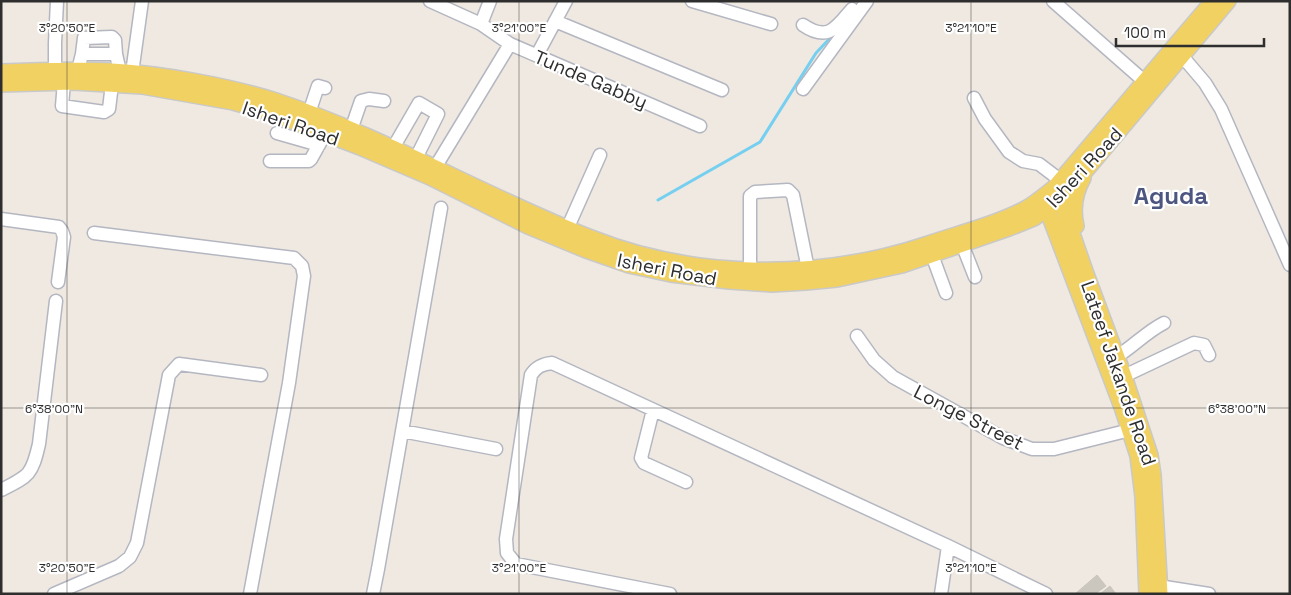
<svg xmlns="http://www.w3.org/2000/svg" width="1291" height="595" font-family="'Space Grotesk',sans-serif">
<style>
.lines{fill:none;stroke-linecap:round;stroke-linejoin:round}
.stream{stroke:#75cff0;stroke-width:3}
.building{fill:#cbc7bf;stroke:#cbc5ba}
.minor-casing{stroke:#b4b7c1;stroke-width:15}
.major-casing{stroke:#c9c9c9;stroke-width:18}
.minor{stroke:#fff;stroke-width:12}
.major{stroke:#f2d163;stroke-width:15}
.ticks{fill:none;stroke:#2e2e2e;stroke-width:1;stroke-opacity:0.45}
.labels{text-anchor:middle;stroke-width:4.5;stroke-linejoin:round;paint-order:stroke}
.street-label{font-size:19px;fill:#2e2e2e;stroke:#fff}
.district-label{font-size:24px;font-weight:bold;fill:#4d5680;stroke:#fff}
.ticks-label{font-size:12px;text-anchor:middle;fill:#2e2e2e;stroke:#fff;stroke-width:4.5;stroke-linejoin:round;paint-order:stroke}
</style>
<rect width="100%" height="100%" fill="#efe9e1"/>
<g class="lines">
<path class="stream" d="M658,200L760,142L816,53L833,35"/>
</g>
<path class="building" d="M1097,575L1106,586L1095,594H1075Z
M1110,586L1116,594H1100Z"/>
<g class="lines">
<defs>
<path id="minor" d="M430,1L481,24L510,44L700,126
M692,1L771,24
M1053,1L1144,81
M555,21L722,90
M481,24L490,1
M803,25C828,42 836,28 852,9
M82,54L84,38L112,37L115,40L116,54
M537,55L566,1
M1182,56L1205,83L1221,109L1290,265
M55,70V43L57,1
M78,70L82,54H116L120,72
M132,73L142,1
M64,82L62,106L104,112L109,109L112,84
M803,89L867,1
M974,98L985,119L1009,152L1023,161L1039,164L1060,180
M309,113L318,86L325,88
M351,130L361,101L369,99L384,101
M277,133L319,145
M393,148L419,103L438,114L416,158
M270,161H309L311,159L325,134
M436,166L510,44
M1,219L59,227L62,231L64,237L58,282
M568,227L600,155
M94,233L294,258L302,266L304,276L289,383L250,594
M962,244L975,277
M932,255L946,293
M750,270V196L755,192L788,190L793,195L808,269
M857,336L874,360L893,377L1003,438L1032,449H1054L1130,430
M1116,357C1133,347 1146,332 1164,323
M1124,376L1194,343L1204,345L1209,355
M653,410L641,458L644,463L686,482
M402,431L496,449
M1,490C29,476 32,475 39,444L56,301
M1152,585L1209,594
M54,594L119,566L130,557L137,543L169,375L179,364L261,375
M373,594L378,569L441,208
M670,594L516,564L507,553L506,539L531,375C536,367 542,364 552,363L948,546L1046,594
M941,594L948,546"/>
<path id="major" d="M1,72C38,71 75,69 112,71C163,74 228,86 276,101C385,137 484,196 591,238C697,280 821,280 928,244C961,233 997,224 1027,208C1037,202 1045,195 1054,188L1213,1
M1,84L73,82L142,86L233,102L269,112L360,147L430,177L528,226L586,250L629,265L671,274L729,281L772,284L806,282L837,279L902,265L1009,228L1034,218L1060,199L1082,175L1228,1
M1056,192L1060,199L1086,274L1124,376L1150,455L1153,475L1160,594
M1044,201L1122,407L1138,456L1143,497L1147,594
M1076,226C1072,209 1074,194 1083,178"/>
</defs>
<use href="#minor" class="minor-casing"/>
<use href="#major" class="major-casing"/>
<use href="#minor" class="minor"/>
<use href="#major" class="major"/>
</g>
<path class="ticks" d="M67,1V594M519,1V594M971,1V594M1,408H1290"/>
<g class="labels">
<g class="street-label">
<text transform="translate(591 79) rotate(23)" y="7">Tunde Gabby</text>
<text transform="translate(291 123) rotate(19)" y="7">Isheri Road</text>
<text transform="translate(1084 167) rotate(-47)" y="7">Isheri Road</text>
<text transform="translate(667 269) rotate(11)" y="7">Isheri Road</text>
<text transform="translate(1119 373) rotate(71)" y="7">Lateef Jakande Road</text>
<text transform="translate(969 417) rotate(27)" y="7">Longe Street</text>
</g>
<g class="district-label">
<text x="1171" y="204">Aguda</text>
</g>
</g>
<g class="ticks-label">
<text x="67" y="32">3°20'50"E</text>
<text x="519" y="32">3°21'00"E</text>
<text x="971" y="32">3°21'10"E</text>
<text x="54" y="413">6°38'00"N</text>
<text x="1237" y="413">6°38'00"N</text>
<text x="67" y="572">3°20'50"E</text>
<text x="519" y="572">3°21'00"E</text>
<text x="971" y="572">3°21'10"E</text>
</g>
<rect width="1291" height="595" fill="none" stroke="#2e2e2e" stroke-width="5"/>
<path d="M1116 38v8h148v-8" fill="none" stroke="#2e2e2e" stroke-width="2.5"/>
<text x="1124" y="38" font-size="15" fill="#2e2e2e" stroke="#ffffff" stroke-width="4" paint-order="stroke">100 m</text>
</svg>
